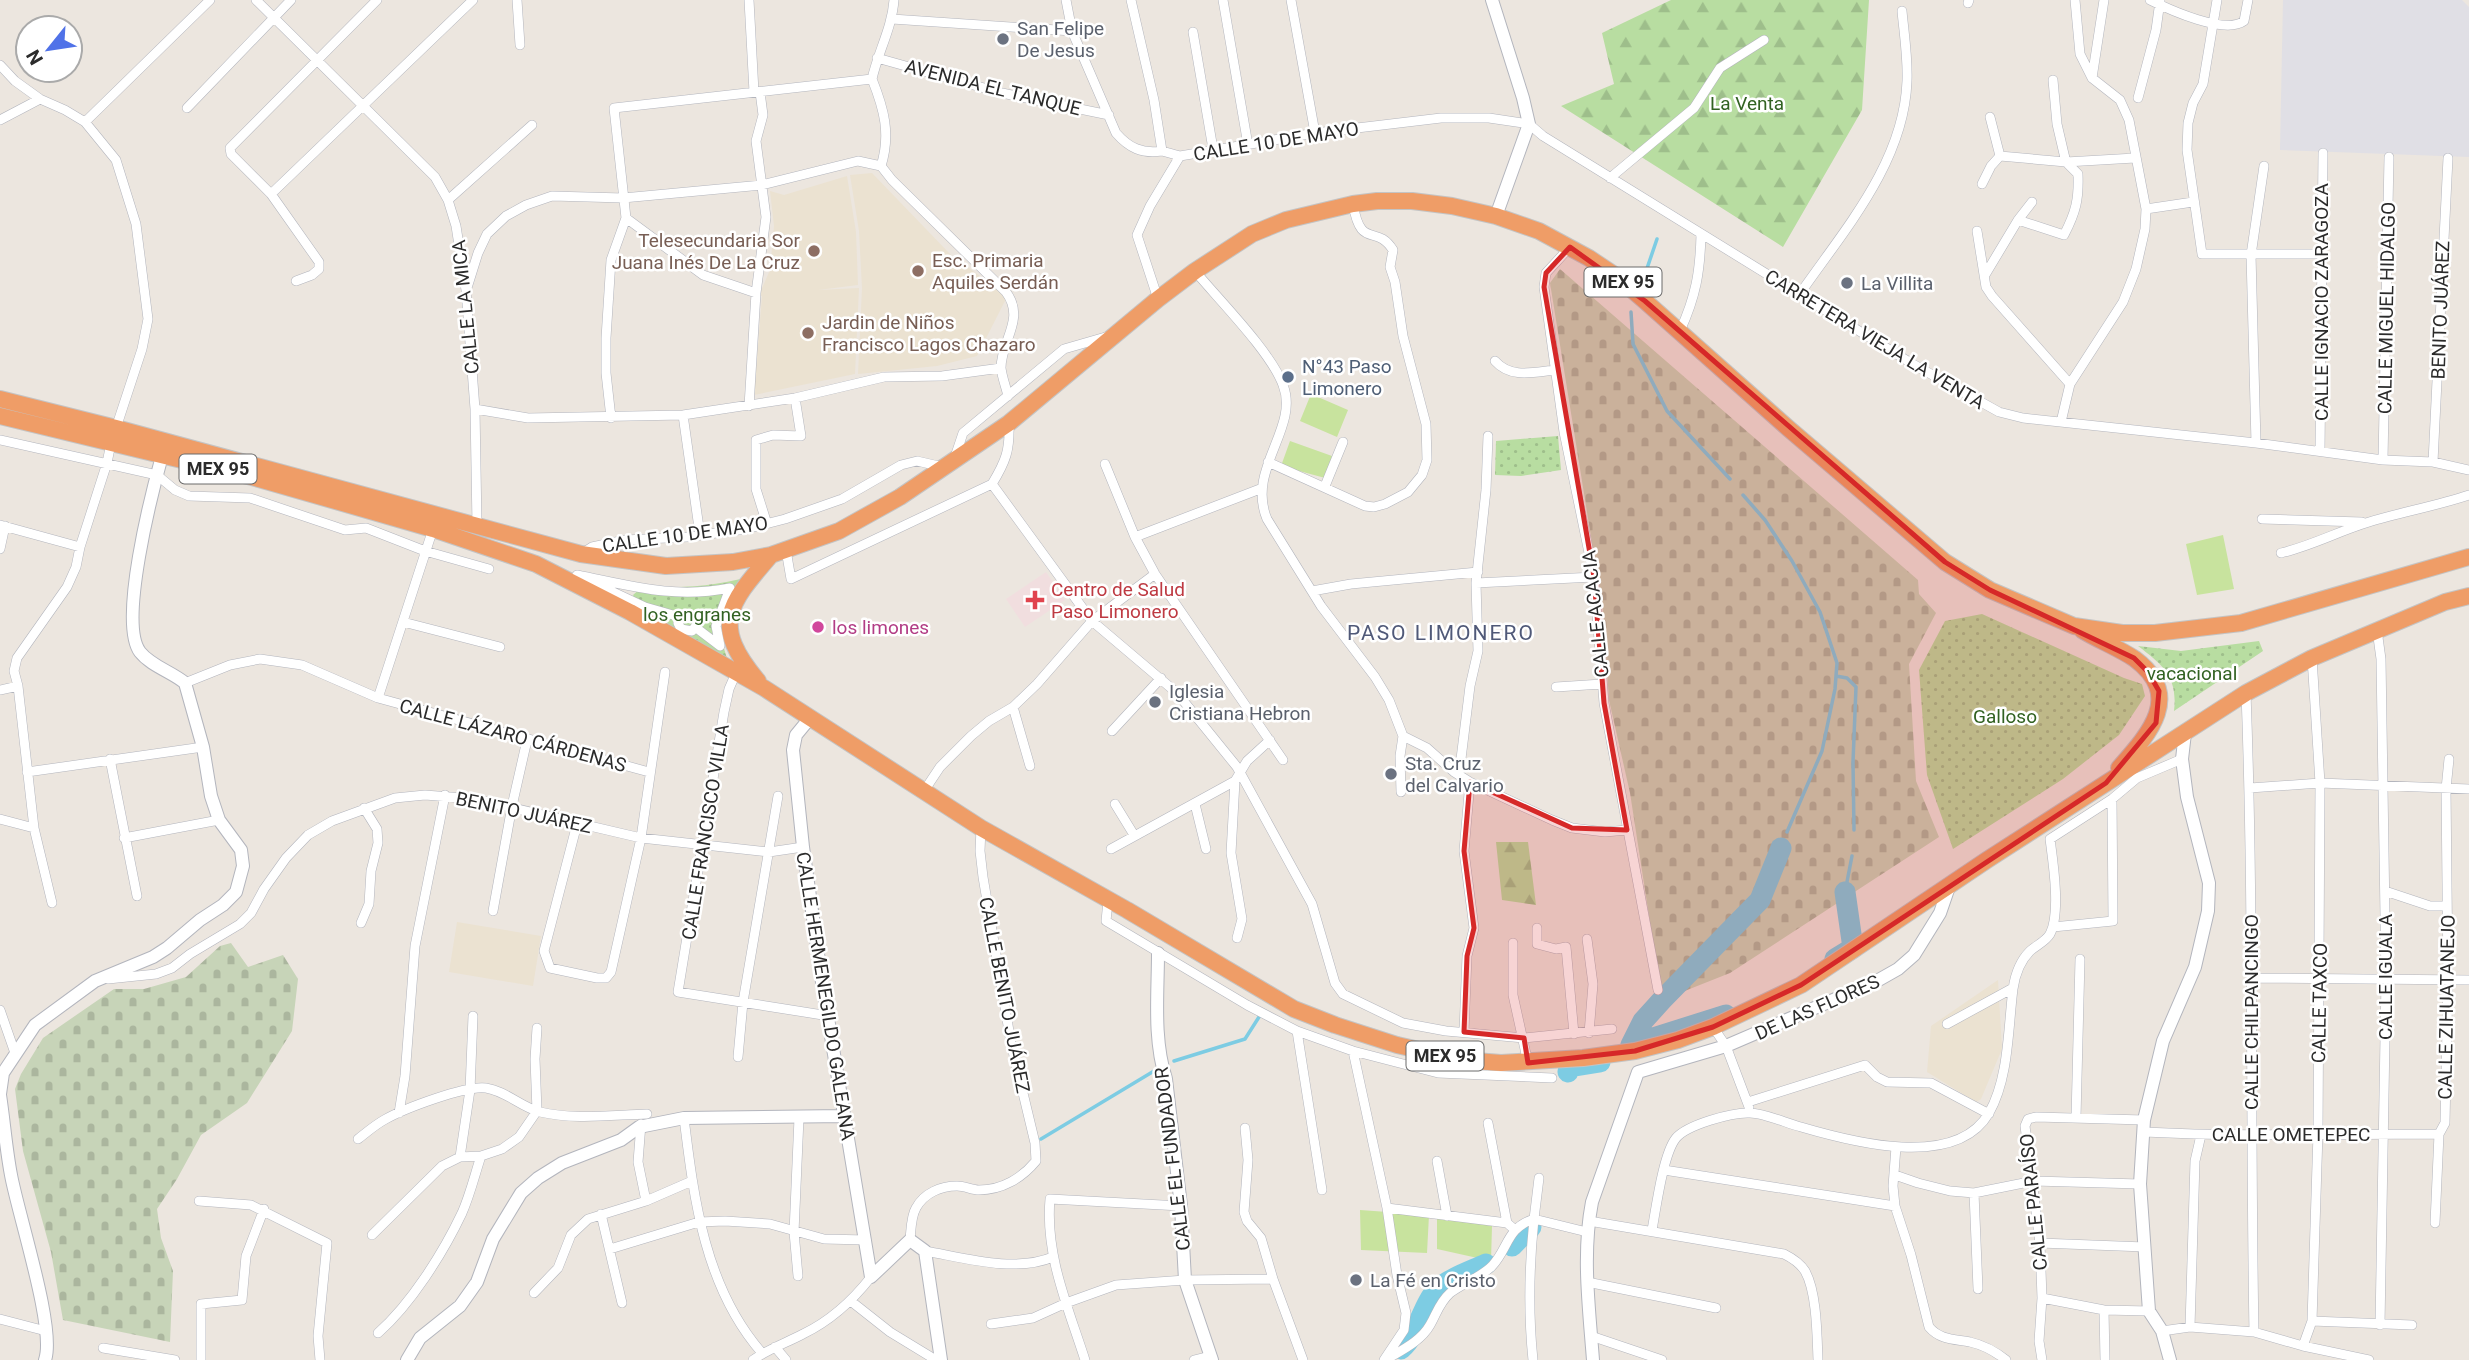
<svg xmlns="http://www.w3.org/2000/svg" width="2469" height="1360" font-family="Roboto,sans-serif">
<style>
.industrial{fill:#e0dfe5}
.education{fill:#ebe2d1}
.medical{fill:#f1dedf}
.grass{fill:url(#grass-dots)}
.forest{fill:url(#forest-firs)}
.cemetery{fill:url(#cemetery-stones)}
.pitch{fill:#c8e39e}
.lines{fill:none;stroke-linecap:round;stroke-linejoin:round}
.stream{stroke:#7dcce3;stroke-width:3.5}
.river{stroke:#7dcce3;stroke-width:21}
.street-casing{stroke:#b3b5bd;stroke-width:10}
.secondary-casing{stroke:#b3b5bd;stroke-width:14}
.highway-casing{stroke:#c4c4c4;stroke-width:18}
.street{stroke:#fff;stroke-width:9}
.secondary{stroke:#fff;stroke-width:12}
.highway{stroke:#ef9d67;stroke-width:16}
.marked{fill:#d62828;fill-opacity:0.2;stroke:#d62828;stroke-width:5;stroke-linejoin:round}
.worship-dot{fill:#6b7280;stroke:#fff;stroke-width:2.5}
.education-dot{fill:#8d6e63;stroke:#fff;stroke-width:2.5}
.service-dot{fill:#5c6f8a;stroke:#fff;stroke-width:2.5}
.health-dot{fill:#e0444e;stroke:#fff;stroke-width:2.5}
.hotel-dot{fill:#d1479c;stroke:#fff;stroke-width:2.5}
.labels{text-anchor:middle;stroke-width:5;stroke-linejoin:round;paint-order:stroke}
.shield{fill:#fff;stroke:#6b6b6b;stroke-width:2}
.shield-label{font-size:18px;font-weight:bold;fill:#2b2b2b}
.worship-label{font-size:19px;fill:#5b616d;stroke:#fff;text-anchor:start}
.street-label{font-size:19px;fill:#2b2b2b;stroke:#fff}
.park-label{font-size:19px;fill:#326222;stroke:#fff}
.education-label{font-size:19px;fill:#785e54;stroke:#fff;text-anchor:start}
.service-label{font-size:19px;fill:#4e5e75;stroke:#fff;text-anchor:start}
.health-label{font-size:19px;fill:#be3a42;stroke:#fff;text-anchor:start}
.hotel-label{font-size:19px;fill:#b23c85;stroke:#fff;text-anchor:start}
.neighbourhood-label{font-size:21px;letter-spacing:2px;fill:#505978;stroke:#fff}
</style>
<defs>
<pattern id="grass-dots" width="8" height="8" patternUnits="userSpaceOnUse" patternTransform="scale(1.75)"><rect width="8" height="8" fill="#b8dda1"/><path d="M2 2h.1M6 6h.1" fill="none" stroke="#9ebe8b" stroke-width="1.8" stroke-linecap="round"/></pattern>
<pattern id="forest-firs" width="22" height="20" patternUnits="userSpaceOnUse" patternTransform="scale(1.75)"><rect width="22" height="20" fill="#b8dda1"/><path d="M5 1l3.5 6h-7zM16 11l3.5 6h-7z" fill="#9ebe8b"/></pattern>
<pattern id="cemetery-stones" width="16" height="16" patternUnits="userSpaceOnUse" patternTransform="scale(1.75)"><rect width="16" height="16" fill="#c7d4b8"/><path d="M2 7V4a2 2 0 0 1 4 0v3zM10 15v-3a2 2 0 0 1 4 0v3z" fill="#abb69e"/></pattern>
</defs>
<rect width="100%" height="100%" fill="#ece6df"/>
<path class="industrial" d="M2283,0H2462L2469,7V157L2280,150Z"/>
<path class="education" d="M872,173L951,255L1002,292L1006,299L977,356L937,366L858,374L862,288L859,231L850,175Z
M847,176L856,232L858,285L818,290L859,288L855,374L754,395L762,296L759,295L770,270L774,226L770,191L784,195Z
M457,922L541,936L533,986L449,972Z
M1998,980L2002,1049L1981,1099L1976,1102L1927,1072L1931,1026Z"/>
<path class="medical" d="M1046,572L1065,600L1025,627L1006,599Z"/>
<path class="grass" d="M1558,436L1561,470L1521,476L1495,475L1496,441Z
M748,577C720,611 714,625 730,666L640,610L633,595L642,587C679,588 712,587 748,577Z
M1982,614L2124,678L2142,684L2145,696L2119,735L2063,779L1953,849L1927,775L1919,670L1945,621Z
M2259,641L2263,651L2174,711C2178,677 2163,665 2138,646L2181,651Z"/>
<path class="forest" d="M1671,0H1869L1862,110L1783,247L1561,106L1614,84L1602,33Z
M1496,842H1528L1536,905L1502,900Z"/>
<path class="cemetery" d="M1560,269L1918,580L1919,594L1936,613L1909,664L1916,781L1939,837L1730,973L1662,1000L1630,793L1609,700L1603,611L1550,283Z
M231,943L248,967L283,955L298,979L292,1031L247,1103L201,1135L177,1179L157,1209L161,1238L173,1271L170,1342L63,1320L51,1252L23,1151L15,1089L21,1074L43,1038L114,989H144L186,977L220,946Z"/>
<path class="pitch" d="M1311,394L1348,410L1337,437L1300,421Z
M1290,441L1332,456L1325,478L1281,466Z
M2223,535L2234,589L2197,595L2186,544Z
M1360,1210L1429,1215L1427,1253L1361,1250Z
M1437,1217L1492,1226L1491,1261L1437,1249Z"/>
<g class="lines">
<path class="stream" d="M1642,283L1657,239
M1631,312L1633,344L1667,411L1730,479
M1743,495L1765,520L1792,561L1820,612L1837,663L1835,689L1822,751L1787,832
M1836,676L1847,678L1856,687L1853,762L1854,830
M1845,892L1852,856
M1174,1061L1245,1039L1259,1017
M1041,1139L1154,1071"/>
<path class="river" d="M1835,959L1853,948L1845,892
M1631,1045L1726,1015
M1631,1045L1643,1021L1662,1000L1760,900L1781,848
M1568,1072L1569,1067L1600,1062
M1512,1246L1531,1227
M1401,1349C1420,1332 1422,1304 1438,1289C1450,1278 1471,1271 1486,1264"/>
<defs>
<path id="street" d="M256,0L435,177L448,200L456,226L466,290L475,409L477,525
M517,0L520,45
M749,0L754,92
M1066,0L1072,31L1116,133C1129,148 1142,154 1162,151
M1131,0L1154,100L1162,151L1180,156
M1223,0L1248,145
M1291,0L1315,133
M2150,0C2170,10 2225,35 2244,21L2248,0
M2217,0L2203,84L2193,103L2188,123L2187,150L2202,254H2321
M1968,3L1969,0
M892,19L1072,31
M1193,32L1213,149
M877,58L1002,93L1109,115
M0,65L15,81L40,99L65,110L85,122L116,160L136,224L148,319L142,349L116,428
M2092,78L2104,0
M872,79C884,109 891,134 881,166
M872,79C878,52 892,28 894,0
M2138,98L2156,30L2160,1
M187,108L291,0
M1990,117L2000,156
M0,120L40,99
M85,122L210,0
M881,166L892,180L1006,292C1026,319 1001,340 1001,368C1002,377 1006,387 1008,396
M1610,178L1694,108L1720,68L1764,40
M1982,184L1991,166L2000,156L2066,162L2135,158
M271,194L473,0
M448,200L532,125
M2146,209L2193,202
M626,218L703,275L756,293
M2018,220L2064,235C2076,212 2079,199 2078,174L2066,162L2064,154L2057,124L2053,80
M1977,231L1986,287L1992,296L2070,384
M1570,247L1546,273L1544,287L1564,432L1594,577L1604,703L1658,990
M1195,271C1219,300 1271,352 1283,385C1300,428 1246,469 1267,519L1321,606L1375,677L1389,700L1403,736L1400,756L1401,792
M1985,275L2018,220L2032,202
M296,281L312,275L319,269V262L271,194L231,154L230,148L377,0
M467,288L478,253L487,234L506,216L526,205L552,196L623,198L762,185L858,161L881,166
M1799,295C1844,230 1904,163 1907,81C1908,58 1904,33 1902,11
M1158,299L1137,235L1150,206L1180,156L1315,133L1441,118H1489L1529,124L1543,136L1911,363L1999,412L2023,418L2256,443L2383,460L2433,462L2469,470
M1680,331C1696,296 1700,272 1701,235
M1495,361C1511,379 1534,372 1556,370
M749,406L756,293L766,217L756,141L763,115L760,92
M475,409L528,418L683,415L795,398L884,377L942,376L1001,368
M683,415L700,535
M611,418L606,373V338L611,260L626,218L614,108L872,79
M2061,422L2070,384L2123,302L2136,269L2145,229L2146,209L2129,120L2120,100L2092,78L2080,54L2075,0
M0,440L157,475L175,490L189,496L250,498L345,530L366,528L425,551L489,569
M2256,443L2251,255L2264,166
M2320,451L2323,153
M955,457L963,433L1064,349L1109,336
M2383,460L2389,157
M1268,462L1365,506L1374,507L1385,504L1408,492L1422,475L1427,460L1426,424L1403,336L1395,282L1390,267L1393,250C1376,223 1361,251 1353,204
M2433,462L2448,158
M1105,464L1135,537L1155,574L1283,760
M992,484L1092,621L1177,693L1237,767L1312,904L1335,983L1343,994L1403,1023L1446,1031L1524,1038L1612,1029
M992,484C1006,461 1010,450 1009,423
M1325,486L1343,442
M2262,519L2362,522
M767,524L756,489V440L773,435L801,436L795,398
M0,525L80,547
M1135,537L1260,489
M0,549L5,526
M786,550L791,579L992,484
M583,553L592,547L625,540L687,537L746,529L785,519L842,499L901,465L917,461L943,467
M2281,553C2311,546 2339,531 2369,522C2402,512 2436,506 2469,495
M577,575C632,586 674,599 730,588L716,626L720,646L695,627L692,631L681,629L678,623L680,617L645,607Z
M1476,583L1594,577
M1312,591L1351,584L1478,572
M403,622L500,647
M2377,630L2381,659L2386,980L2380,1325
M736,673L729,689L724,712L678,992L829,1016
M185,683L230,665L260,659L302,665L378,698L649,772
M1556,687L1602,684
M0,690L18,686
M2246,693C2254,906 2250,1119 2254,1332
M378,698L433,529
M1013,707L1030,766
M1112,731L1161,678
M1403,736L1427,748L1454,772L1470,782L1552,820L1572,828L1605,832L1627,830
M110,759L137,896
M27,772L203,747
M1459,775L1470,686L1478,651L1476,583L1486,490L1488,436
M1235,781L1231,853L1242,919L1237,938
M2250,788L2320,783L2469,789
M924,791L940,767L971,736L989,721L1013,707L1037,684L1092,621L1155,574
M1115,804L1134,835
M1195,804L1206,849
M0,819L34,828
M577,824L544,951L550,968L597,978H606L611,972L641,838L665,672
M124,838L219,820
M1111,849L1235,781L1247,761L1270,740
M2385,891L2430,906H2447
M1108,901L1106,921L1247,1005L1297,1031L1353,1051L1438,1073L1552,1078
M52,903L34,828L18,686L14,671L17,658L67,587L76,567L80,547L107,463L111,443
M493,911L512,806L527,740
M361,923L369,904L371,871L378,843L377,829L364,808
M2053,927L2113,921L2112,799
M1537,928V944L1556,949L1566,947L1574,1034
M1587,939L1593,984L1589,1033
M1513,943V995L1528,1063
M2252,978L2469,980
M108,979L156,974L172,968L190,954L240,924L251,913L264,889L286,858L308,835L332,821L395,798L425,795L475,799L641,838L769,852L803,847
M0,1010L15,1053
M1947,1024L2013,988
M1713,1027L1726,1046L1749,1107
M1297,1031L1322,1190
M1464,1032L1467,956L1474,928L1464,851L1470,782
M1353,1051L1387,1208L1397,1275L1406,1313L1404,1330L1384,1360
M738,1057L743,1002L778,796
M1748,1102L1865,1065L1877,1077L1887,1082L1931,1083L1989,1114
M399,1113L405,1076L415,946L445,795
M684,1118C694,1200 705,1288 762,1353
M2076,1118L2080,959
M1488,1123L1507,1223
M641,1124L638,1162L646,1201
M1245,1128L1248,1160L1244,1212L1247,1221L1261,1238L1273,1279L1303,1360
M2144,1132C2242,1137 2340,1134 2439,1134
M358,1139C367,1132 375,1125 384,1120C403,1109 466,1085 486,1088C506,1091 521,1107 540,1112C574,1120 612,1115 647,1114
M1896,1147L1893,1186L1895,1206L1911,1255L1929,1327C1940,1340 1954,1339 1970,1342C1983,1345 1996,1352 2006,1360
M460,1157L470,1090L473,1016
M1437,1161L1447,1216
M1664,1170L1895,1206
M1895,1175L1918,1183L1950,1191L1974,1193L2034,1181L2140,1184
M1974,1193L1978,1289
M199,1201L251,1205L327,1243L318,1336L320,1360
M1387,1208L1507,1223L1514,1229
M601,1214L622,1303
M1589,1221L1784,1254C1792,1258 1800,1263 1805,1271C1817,1292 1817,1336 1818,1360
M2435,1223L2439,1134L2445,1123L2448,979L2446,789L2449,759
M1652,1230C1656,1209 1663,1154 1676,1138C1687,1125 1732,1112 1750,1113C1764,1113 1786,1123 1801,1127C1852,1142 1956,1170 1989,1113C2009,1078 2008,1028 2013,989C2015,975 2020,961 2030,951C2037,945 2046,941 2050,934C2061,913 2053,862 2050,839L2112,799L2137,778L2182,759
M372,1235L442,1166L460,1157L481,1156L502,1149L519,1137L537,1111L535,1059L537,1028
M910,1240C911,1230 911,1216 916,1208C924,1193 941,1186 957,1186C965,1186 972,1190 979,1190C1002,1190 1022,1178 1036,1161L1035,1143L1011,1043L983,877L980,851L981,828
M2040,1243L2145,1247
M610,1249L699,1222L725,1221L770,1224L824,1239L866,1240
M925,1251C965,1258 1014,1273 1053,1257
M798,1276L794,1232L799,1118
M1587,1282L1716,1308
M534,1293L558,1268L571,1235L588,1219L646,1201L692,1181
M2042,1298L2104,1310L2149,1311
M852,1302L890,1332L936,1360
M2104,1310L2105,1360
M0,1319L46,1331
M2312,1321L2412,1325
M991,1324L1033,1318L1066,1303L1116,1285L1185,1280L1273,1279
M2190,1327L2195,1161L2201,1135
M2162,1331L2190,1327L2254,1332L2303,1346L2369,1360
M378,1333C411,1304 443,1253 462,1213C470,1195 475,1174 481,1156
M1591,1336L1662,1360
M2303,1346L2312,1321L2318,1133L2320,783L2312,658
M775,1347L786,1360
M103,1348L175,1360
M1387,1359C1402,1350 1421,1341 1430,1325C1437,1313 1439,1303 1450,1293C1463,1283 1480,1278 1492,1266C1509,1248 1506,1228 1534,1219L1539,1178
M201,1360V1304L242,1300L246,1256L264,1209
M753,1360C768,1349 786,1343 803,1334C830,1321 853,1300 871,1277
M1085,1360C1068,1307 1045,1255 1050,1199L1181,1206
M1194,1360L1210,1356
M1533,1360C1528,1312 1529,1267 1534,1219L1587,1232
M2042,1360L2039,1341L2042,1298L2040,1243L2025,1126L2028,1119L2036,1117L2144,1120"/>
<path id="secondary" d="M1492,0L1523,98L1529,124L1496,216
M810,718L796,735L793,750L803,847L822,982L871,1277
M1158,953C1158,994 1153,1039 1166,1079L1181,1206L1185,1280L1212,1360
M0,1094L3,1073L35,1025L95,981L153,957L167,948L200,920L223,905L236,892L243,866L241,850L219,820L211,796L203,747L185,683C172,672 151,666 140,652C118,623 152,492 162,456
M0,1095C4,1121 6,1149 11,1175C18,1214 56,1329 45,1360
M871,1277L910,1240L925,1251L941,1360
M407,1360L420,1338L460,1306L477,1282L493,1239L521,1193L538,1178L562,1163L621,1140L639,1127L684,1118L844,1116
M1593,1360C1589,1307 1582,1254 1592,1202L1638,1072L1726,1046L1875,982L1898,969L1914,955L1940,913L1950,884
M2170,1360L2162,1331L2149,1311L2140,1184L2144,1120L2163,1041L2195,967L2208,911L2209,883L2187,797L2182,759L2185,733"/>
<path id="highway" d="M0,399L116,428L581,554L666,566L733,562L771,555L839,531L900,497L1009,423L1158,299L1195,271L1252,234L1286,220L1353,204L1377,201H1412L1452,206L1496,216L1539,231L1589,258L1616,276L1645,301L1788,428L1945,562L1990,590L2074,626L2122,633H2155L2241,623L2469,557
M0,416L252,477L433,529L536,564L630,612L764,688L981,828L1127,910L1294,1009L1335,1025L1397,1045L1463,1060L1501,1063L1583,1058L1635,1051L1678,1040L1713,1027L1801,985L1987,860L2246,693L2312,658L2445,602L2469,596
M2082,630C2098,640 2119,648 2135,659C2184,696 2149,734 2119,768
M758,681C710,624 729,604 771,555"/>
</defs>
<use href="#street" class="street-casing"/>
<use href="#secondary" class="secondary-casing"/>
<use href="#highway" class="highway-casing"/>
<use href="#street" class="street"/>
<use href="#secondary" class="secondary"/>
<use href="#highway" class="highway"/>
</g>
<path class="marked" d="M1570,247L1645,301L1945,562L1990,590L2134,658L2148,672L2159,691L2156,723L2106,783L1801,985L1713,1027L1635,1051L1528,1063L1524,1038L1464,1032L1467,956L1474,928L1464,851L1470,782L1572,828L1627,830L1604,703L1594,577L1544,287L1546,273Z"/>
<g class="worship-dot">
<circle cx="1003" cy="39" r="7"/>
<circle cx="1847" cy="283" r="7"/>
<circle cx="1155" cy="702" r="7"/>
<circle cx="1391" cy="774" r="7"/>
<circle cx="1356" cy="1280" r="7"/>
</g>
<g class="education-dot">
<circle cx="814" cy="251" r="7"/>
<circle cx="918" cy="271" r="7"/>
<circle cx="808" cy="333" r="7"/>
</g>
<circle class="service-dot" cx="1288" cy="377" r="7"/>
<path class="health-dot" d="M1031.5 589.5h7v7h7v7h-7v7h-7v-7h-7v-7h7z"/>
<circle class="hotel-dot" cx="818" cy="627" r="7"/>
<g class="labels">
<g class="shield">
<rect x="1584.5" y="267.5" width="77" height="29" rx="5"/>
<rect x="179.5" y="454.5" width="77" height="29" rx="5"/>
<rect x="1406.5" y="1041.5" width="77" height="29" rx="5"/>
</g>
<g class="shield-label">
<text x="1623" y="288">MEX 95</text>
<text x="218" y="475">MEX 95</text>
<text x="1445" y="1062">MEX 95</text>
</g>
<g class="worship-label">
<text x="1017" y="35">San Felipe<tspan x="1017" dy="22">De Jesus</tspan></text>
<text x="1861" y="290">La Villita</text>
<text x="1169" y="698">Iglesia<tspan x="1169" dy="22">Cristiana Hebron</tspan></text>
<text x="1405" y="770">Sta. Cruz<tspan x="1405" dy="22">del Calvario</tspan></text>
<text x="1370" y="1287">La Fé en Cristo</text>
</g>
<g class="street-label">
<text transform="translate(993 87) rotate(14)" y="7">AVENIDA EL TANQUE</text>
<text transform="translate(1276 141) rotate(-9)" y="7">CALLE 10 DE MAYO</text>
<text transform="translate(2321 302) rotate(-90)" y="7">CALLE IGNACIO ZARAGOZA</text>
<text transform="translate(465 307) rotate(-96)" y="7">CALLE LA MICA</text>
<text transform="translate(2386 308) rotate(-89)" y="7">CALLE MIGUEL HIDALGO</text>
<text transform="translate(2440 310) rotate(-88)" y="7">BENITO JUÁREZ</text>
<text transform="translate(1875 339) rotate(31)" y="7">CARRETERA VIEJA LA VENTA</text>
<text transform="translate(685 534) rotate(-8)" y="7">CALLE 10 DE MAYO</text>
<text transform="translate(1595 614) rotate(-96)" y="7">CALLE ACACIA</text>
<text transform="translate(513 735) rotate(15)" y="7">CALLE LÁZARO CÁRDENAS</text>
<text transform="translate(524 812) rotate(12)" y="7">BENITO JUÁREZ</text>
<text transform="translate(705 832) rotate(-81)" y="7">CALLE FRANCISCO VILLA</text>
<text transform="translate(2385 977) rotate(-90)" y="7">CALLE IGUALA</text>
<text transform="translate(1005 995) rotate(79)" y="7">CALLE BENITO JUÁREZ</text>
<text transform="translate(826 996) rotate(81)" y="7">CALLE HERMENEGILDO GALEANA</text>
<text transform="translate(2319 1003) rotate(-89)" y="7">CALLE TAXCO</text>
<text transform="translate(1817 1007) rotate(-24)" y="7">DE LAS FLORES</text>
<text transform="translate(2446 1007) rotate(-89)" y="7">CALLE ZIHUATANEJO</text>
<text transform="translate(2251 1012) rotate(-90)" y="7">CALLE CHILPANCINGO</text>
<text x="2291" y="1141">CALLE OMETEPEC</text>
<text transform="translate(1172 1159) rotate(-97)" y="7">CALLE EL FUNDADOR</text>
<text transform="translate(2033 1202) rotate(-96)" y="7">CALLE PARAÍSO</text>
</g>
<g class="park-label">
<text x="1747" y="110">La Venta</text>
<text x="697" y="621">los engranes</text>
<text x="2192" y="680">vacacional</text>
<text x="2005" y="723">Galloso</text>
</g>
<g class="education-label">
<text x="800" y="247" text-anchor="end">Telesecundaria Sor<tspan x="800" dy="22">Juana Inés De La Cruz</tspan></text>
<text x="932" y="267">Esc. Primaria<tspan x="932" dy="22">Aquiles Serdán</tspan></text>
<text x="822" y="329">Jardin de Niños<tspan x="822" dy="22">Francisco Lagos Chazaro</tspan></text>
</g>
<g class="service-label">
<text x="1302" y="373">N°43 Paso<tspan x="1302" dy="22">Limonero</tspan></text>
</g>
<g class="health-label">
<text x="1051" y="596">Centro de Salud<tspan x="1051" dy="22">Paso Limonero</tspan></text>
</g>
<g class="hotel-label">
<text x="832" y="634">los limones</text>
</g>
<g class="neighbourhood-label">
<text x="1441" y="640">PASO LIMONERO</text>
</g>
</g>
<g transform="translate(49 49) rotate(240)"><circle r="33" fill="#ffffff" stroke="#aaaaaa" stroke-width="2"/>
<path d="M0-5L12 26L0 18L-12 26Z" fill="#5072e8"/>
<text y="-10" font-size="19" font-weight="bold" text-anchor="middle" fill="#2b2b2b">N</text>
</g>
</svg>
